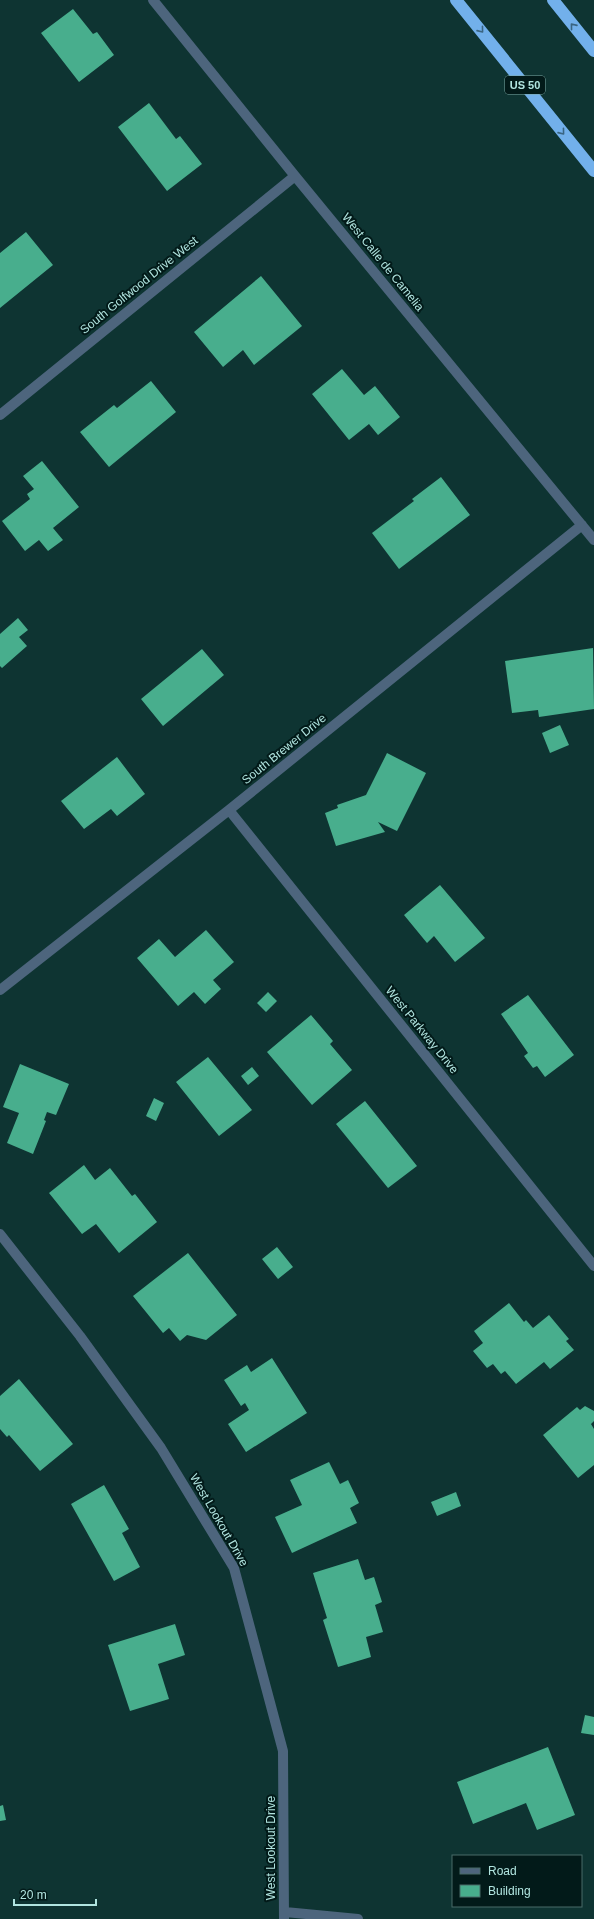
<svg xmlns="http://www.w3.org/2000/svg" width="594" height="1919" font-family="Arial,sans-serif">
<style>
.building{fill:#48ae8d}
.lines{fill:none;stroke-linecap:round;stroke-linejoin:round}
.street{stroke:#4d657d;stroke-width:10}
.highway{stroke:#72b0eb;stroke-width:12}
.oneway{stroke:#3a6582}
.labels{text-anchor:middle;stroke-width:4;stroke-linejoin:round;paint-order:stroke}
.shield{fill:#021a19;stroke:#7ca8a4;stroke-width:1}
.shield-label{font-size:11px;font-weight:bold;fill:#b1e5e0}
.street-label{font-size:12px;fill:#b1e5e0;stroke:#021a19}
</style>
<rect width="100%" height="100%" fill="#0e3432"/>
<path class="building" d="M73,9L93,34L97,32L114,55L79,82L41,33Z
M149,103L176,139L180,136L202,164L167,191L118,127Z
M26,232L53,265L0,308V253Z
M261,276L302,326L254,365L243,350L223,367L194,332Z
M342,369L364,395L375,386L400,417L378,435L369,424L349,440L312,394Z
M151,381L176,412L109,467L80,432L114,405L117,408Z
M42,461L79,507L53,528L63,540L48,551L39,540L25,551L2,521L30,499L27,494L34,489L23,476Z
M441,477L470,515L399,569L372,533L414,501L412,499Z
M18,618L28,630L19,637L27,646L2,668L0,666V634Z
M593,648L594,709L539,717L538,710L512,713L505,661Z
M202,649L224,675L163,726L141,699Z
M560,725L569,745L550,753L542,733Z
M387,753L426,773L397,831L378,822L385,832L336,846L325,813L338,808L337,805L366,795Z
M117,757L145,794L117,816L111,809L84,829L61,801Z
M440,885L485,938L455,962L434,936L427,943L404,915Z
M206,930L234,962L213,980L221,989L205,1004L194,992L178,1006L137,958L159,939L175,957Z
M268,992L277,1001L266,1012L257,1003Z
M528,995L574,1055L545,1077L537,1066L533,1068L524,1056L528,1053L501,1014Z
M311,1015L333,1041L330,1044L352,1070L312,1105L267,1052Z
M208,1057L252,1110L219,1136L176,1082Z
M20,1064L69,1084L56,1115L47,1112L44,1120L46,1121L33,1154L7,1143L19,1113L3,1107Z
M252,1067L259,1076L248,1085L241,1076Z
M154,1098L164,1103L156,1121L146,1116Z
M365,1101L417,1166L388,1188L336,1124Z
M84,1165L95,1180L110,1168L132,1196L135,1194L157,1222L119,1253L96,1224L82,1234L49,1193Z
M277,1247L293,1267L278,1279L262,1259Z
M188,1253L237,1315L206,1340L187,1335L180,1341L169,1328L163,1333L133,1296Z
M509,1303L524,1322L526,1320L533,1328L549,1315L569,1339L566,1341L574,1350L550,1369L544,1362L516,1384L505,1371L501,1374L493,1364L487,1368L473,1351L483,1343L474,1331Z
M272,1358L307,1413L246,1452L228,1424L249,1410L245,1403L241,1406L224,1380L247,1365L251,1372Z
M19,1379L73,1444L40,1471L9,1435L7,1437L0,1429V1396Z
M585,1406L594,1411V1421L591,1424L594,1429V1465L578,1478L543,1435L577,1407L580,1410Z
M329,1462L340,1484L348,1480L359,1503L350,1508L357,1523L292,1553L275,1517L302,1505L290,1480Z
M104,1485L129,1529L122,1533L140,1567L114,1581L71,1504Z
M456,1492L461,1506L437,1516L431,1502Z
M358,1559L365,1580L374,1577L382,1602L375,1605L383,1632L366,1637L371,1657L338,1667L323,1620L327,1618L313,1573Z
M175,1624L185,1655L158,1664L169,1699L130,1711L108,1645Z
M585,1715L594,1717V1735L581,1733Z
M548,1747L575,1815L537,1830L526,1803L473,1824L457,1782Z
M3,1805L6,1820L0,1821V1806Z"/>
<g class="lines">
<path class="street" d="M153,0L295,176L594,540
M0,415L295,176
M229,810L594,1266
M0,990L229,810L582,525
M0,1234L80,1336L161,1448L234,1568L283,1751L284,1919
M285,1912L358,1919"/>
<path class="highway" d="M456,0L594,171
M553,0L594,51"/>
</g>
<defs><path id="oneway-chevron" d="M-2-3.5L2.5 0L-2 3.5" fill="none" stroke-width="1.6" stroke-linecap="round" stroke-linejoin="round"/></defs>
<g class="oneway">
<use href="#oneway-chevron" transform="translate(573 26) rotate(-129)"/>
<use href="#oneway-chevron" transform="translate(481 30) rotate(51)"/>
<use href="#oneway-chevron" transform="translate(562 132) rotate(51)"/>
</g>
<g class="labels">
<rect class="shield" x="505" y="76" width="40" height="18" rx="3"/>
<g class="shield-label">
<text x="525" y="89">US 50</text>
</g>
<g class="street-label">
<text transform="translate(383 262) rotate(51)" y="4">West Calle de Camelia</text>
<text transform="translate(139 285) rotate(-39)" y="4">South Golfwood Drive West</text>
<text transform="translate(284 749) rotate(-39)" y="4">South Brewer Drive</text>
<text transform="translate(422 1030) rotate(51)" y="4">West Parkway Drive</text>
<text transform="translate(219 1520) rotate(60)" y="4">West Lookout Drive</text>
<text transform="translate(271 1848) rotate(-90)" y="4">West Lookout Drive</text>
</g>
</g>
<rect x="452" y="1855" width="130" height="52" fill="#021a19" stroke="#486b69"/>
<rect x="460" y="1868" width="20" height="6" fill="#4d657d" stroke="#486b69"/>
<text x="488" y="1875" font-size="12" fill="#b1e5e0">Road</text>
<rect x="460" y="1885" width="20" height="12" fill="#48ae8d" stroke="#486b69"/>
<text x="488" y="1895" font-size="12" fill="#b1e5e0">Building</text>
<path d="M14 1899v6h82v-6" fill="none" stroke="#b1e5e0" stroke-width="2"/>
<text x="20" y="1899" font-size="12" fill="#b1e5e0" stroke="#021a19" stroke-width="3" paint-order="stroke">20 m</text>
</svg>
